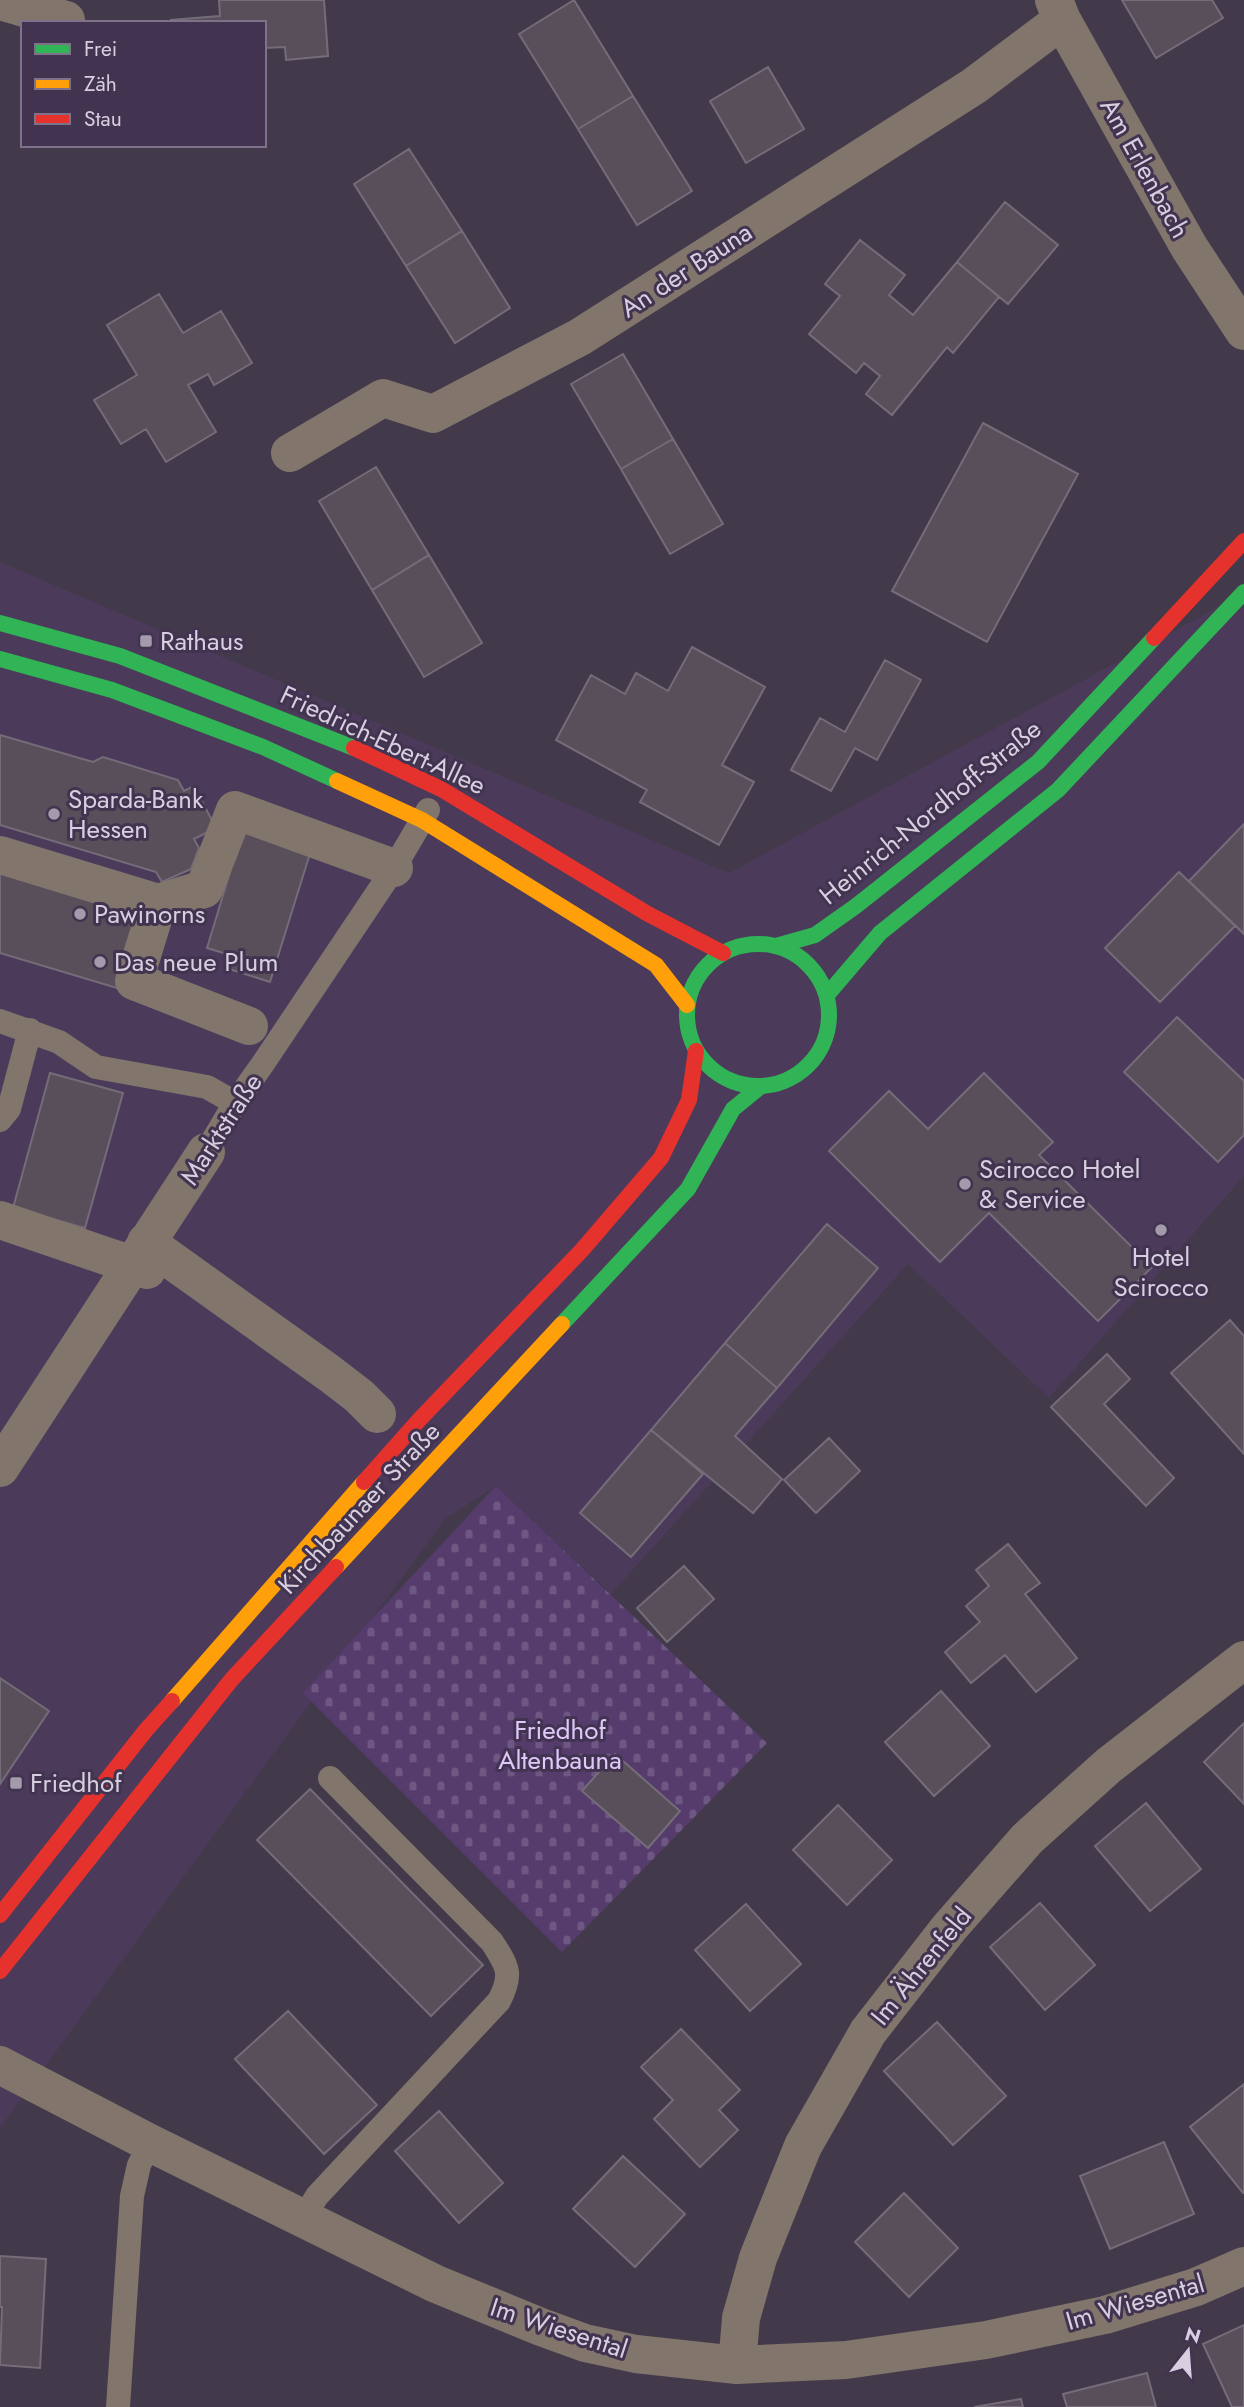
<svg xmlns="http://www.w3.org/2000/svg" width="1244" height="2407" font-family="Jost,sans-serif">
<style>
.built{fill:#4b3a5a}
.cemetery{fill:url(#cemetery-stones)}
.building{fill:#584f5b;stroke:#756c79;stroke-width:2}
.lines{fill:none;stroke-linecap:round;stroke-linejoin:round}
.lane{stroke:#81756c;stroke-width:24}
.street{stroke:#81756c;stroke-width:38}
.fast{stroke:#30b455;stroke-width:16}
.slow{stroke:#ff9f0a;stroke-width:16}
.jam{stroke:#e5322d;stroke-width:16}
.poi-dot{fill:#a39bac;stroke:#423450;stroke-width:2.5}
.labels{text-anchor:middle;stroke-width:6;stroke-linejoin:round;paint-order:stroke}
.street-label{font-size:26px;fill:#d7cfe0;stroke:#423450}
.poi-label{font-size:26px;fill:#d7cfe0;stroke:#423450;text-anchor:start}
.park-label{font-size:26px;fill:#e0c8fa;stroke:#423450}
</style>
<defs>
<pattern id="cemetery-stones" width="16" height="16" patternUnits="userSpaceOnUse" patternTransform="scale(1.75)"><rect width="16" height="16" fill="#563c6d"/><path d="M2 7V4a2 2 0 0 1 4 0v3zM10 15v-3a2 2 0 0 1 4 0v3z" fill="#6e5782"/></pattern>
</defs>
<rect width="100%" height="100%" fill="#423a4a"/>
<path class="built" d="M0,562L729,873L1244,593V1176L1049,1398L908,1264L611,1594L496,1486L445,1519L0,2128Z"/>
<path class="cemetery" d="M496,1486L767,1743L562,1952L303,1693Z"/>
<path class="building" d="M219,0H324L328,56L286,60L285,47L264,48V23H171V20L220,16Z
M574,0L633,96L578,129L519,34Z
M1122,0H1212L1223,18L1156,58Z
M768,67L804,129L746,163L710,101Z
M633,96L692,191L637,225L578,129Z
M409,149L462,231L406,266L354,184Z
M1005,202L1058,245L1008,304L957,262Z
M462,231L510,308L455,343L406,266Z
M860,240L905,275L889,295L913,315L957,262L999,297L953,353L947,347L892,415L866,394L880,376L864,363L856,373L809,334L840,296L825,284Z
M159,294L183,333L221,311L252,363L214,385L208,374L188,385L216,432L166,462L146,429L121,444L94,400L137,375L107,325Z
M623,354L673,439L621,469L571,384Z
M983,423L1078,474L987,642L892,591Z
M673,439L723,524L670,554L621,469Z
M376,467L429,555L372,590L319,501Z
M429,555L482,643L424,677L372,590Z
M692,647L765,687L722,765L754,782L719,845L640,802L647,790L556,740L591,675L625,694L636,673L668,691Z
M885,660L921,680L877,760L855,748L831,791L791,770L820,718L845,732Z
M0,735L93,762L103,757L178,780L184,791L194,786L216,828L194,839L199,848L191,869L162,882L156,872L0,825Z
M1244,824V934L1189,881Z
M244,826L312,847L270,982L226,968L230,955L207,948Z
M0,869L140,910L117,988L0,953Z
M1179,872L1235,926L1160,1002L1105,948Z
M1177,1017L1244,1081V1135L1218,1162L1124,1072Z
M50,1073L123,1093L85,1228L13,1208Z
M984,1073L1053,1142L1039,1155L1152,1267L1098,1321L989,1213L940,1262L829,1151L889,1091L928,1129Z
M827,1224L878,1268L777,1388L725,1343Z
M1230,1320L1244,1336V1454L1171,1373Z
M725,1343L777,1388L735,1436L782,1479L753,1513L651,1430Z
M1107,1354L1130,1379L1104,1404L1174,1478L1146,1506L1051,1407Z
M651,1430L703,1474L631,1557L580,1513Z
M829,1438L860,1471L816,1513L784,1480Z
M1008,1544L1040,1583L1025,1594L1077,1658L1036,1692L1005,1655L971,1683L945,1652L980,1622L966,1606L989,1586L976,1570Z
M684,1566L714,1599L667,1642L637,1608Z
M0,1678L49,1711L0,1784Z
M941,1691L990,1746L934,1796L885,1742Z
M1244,1723V1804L1204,1762Z
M615,1754L680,1811L648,1848L582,1791Z
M310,1789L483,1965L431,2016L257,1840Z
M1146,1803L1201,1869L1150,1911L1095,1846Z
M838,1805L892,1860L847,1905L793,1850Z
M1040,1903L1095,1965L1045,2010L990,1947Z
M746,1904L801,1964L750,2011L695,1950Z
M288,2011L377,2105L324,2154L235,2059Z
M937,2022L1006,2096L953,2145L884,2071Z
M681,2029L740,2090L719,2110L738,2130L700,2167L654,2119L673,2100L641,2067Z
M1244,2084V2192L1243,2193L1190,2127Z
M439,2111L503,2183L459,2223L395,2151Z
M1164,2142L1194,2214L1110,2249L1080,2176Z
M623,2156L685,2214L635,2267L573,2209Z
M904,2193L958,2248L909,2297L855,2242Z
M0,2256L46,2259L40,2368L0,2365L2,2307H0Z
M1244,2325V2407H1232L1203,2344Z
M1147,2373L1156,2407H1067L1063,2394Z
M1021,2399L1023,2407H974Z"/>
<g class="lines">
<path class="lane" d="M0,1021L59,1042L96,1067L207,1087L235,1103
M0,1120L9,1109L30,1030
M206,1152L235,1103L262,1065L394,868L428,810
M303,2219L317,2196L499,2001C513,1974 508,1967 492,1942L330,1778
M118,2407L132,2196L139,2165L150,2143"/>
<path class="street" d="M1054,0L1062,20L1189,247L1244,331
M0,1L66,20
M290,453L383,398L433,414L580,337L974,86L1062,20
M0,855L158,903L134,981L249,1026
M158,903L204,889L235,810L394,868
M0,1220L147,1270
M146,1242L329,1373L359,1396L377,1414
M0,1468L206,1152
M0,2065L150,2143L436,2284L541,2327L585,2343L636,2354L737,2365L846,2360L986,2340L1105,2315L1196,2287L1244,2266
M737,2365L741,2318L758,2258L803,2146L868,2032L949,1928L1027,1839L1108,1766L1244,1660"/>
<path class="fast" d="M0,623L120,656L354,748
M0,659L112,690L263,747L337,781
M687 1015a71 71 0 1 1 142 0a71 71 0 1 1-142 0Z
M776,946L815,935L856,906L1038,762L1154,638
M827,995L880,933L1058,790L1244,592
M562,1324L688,1189L733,1109L760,1087"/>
<path class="slow" d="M337,781L422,820L656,965L687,1005
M336,1567L562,1324
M172,1701L364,1482"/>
<path class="jam" d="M1154,638L1244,541
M354,748L441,789L648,914L723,953
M364,1482L419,1420L582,1250L661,1158L689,1100L696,1051
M0,1915L146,1730L172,1701
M0,1971L232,1679L336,1567"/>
</g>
<g class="poi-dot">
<rect x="139" y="634" width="14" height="14" rx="3.5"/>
<circle cx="54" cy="814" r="7"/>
<circle cx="80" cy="914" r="7"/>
<circle cx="100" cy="962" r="7"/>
<circle cx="965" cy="1184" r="7"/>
<circle cx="1161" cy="1230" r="7"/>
<rect x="9" y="1776" width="14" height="14" rx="3.5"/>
</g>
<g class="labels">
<g class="street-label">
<text transform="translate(1145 168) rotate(61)" y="9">Am Erlenbach</text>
<text transform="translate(686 270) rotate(-33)" y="9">An der Bauna</text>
<text transform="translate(383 740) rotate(25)" y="9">Friedrich-Ebert-Allee</text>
<text transform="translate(930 812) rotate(-39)" y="9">Heinrich-Nordhoff-Straße</text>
<text transform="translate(221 1129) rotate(-57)" y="9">Marktstraße</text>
<text transform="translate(359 1508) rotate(-47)" y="9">Kirchbaunaer Straße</text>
<text transform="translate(921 1966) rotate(-51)" y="9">Im Ährenfeld</text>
<text transform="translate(1135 2302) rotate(-16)" y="9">Im Wiesental</text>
<text transform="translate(559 2328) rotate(18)" y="9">Im Wiesental</text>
</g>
<g class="poi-label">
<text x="160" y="650">Rathaus</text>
<text x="68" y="808">Sparda-Bank<tspan x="68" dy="30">Hessen</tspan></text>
<text x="94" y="923">Pawinorns</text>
<text x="114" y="971">Das neue Plum</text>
<text x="979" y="1178">Scirocco Hotel<tspan x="979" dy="30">&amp; Service</tspan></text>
<text x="1161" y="1266" text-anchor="middle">Hotel<tspan x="1161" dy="30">Scirocco</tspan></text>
<text x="30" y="1792">Friedhof</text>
</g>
<g class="park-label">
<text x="560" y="1739">Friedhof<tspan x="560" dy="30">Altenbauna</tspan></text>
</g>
</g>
<rect x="21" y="21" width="245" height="126" fill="#423450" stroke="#7e728a" stroke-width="2"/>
<rect x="35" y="44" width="35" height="10" fill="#30b455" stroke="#7e728a" stroke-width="2"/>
<text x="84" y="56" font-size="21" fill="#d7cfe0">Frei</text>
<rect x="35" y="79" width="35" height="10" fill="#ff9f0a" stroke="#7e728a" stroke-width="2"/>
<text x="84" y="91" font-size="21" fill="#d7cfe0">Zäh</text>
<rect x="35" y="114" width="35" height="10" fill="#e5322d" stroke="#7e728a" stroke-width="2"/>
<text x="84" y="126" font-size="21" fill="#d7cfe0">Stau</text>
<g transform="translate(1188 2351) rotate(17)" stroke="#423450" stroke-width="5" paint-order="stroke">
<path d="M0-5L12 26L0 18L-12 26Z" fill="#d7cfe0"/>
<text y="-10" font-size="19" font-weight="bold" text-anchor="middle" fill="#d7cfe0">N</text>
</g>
</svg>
